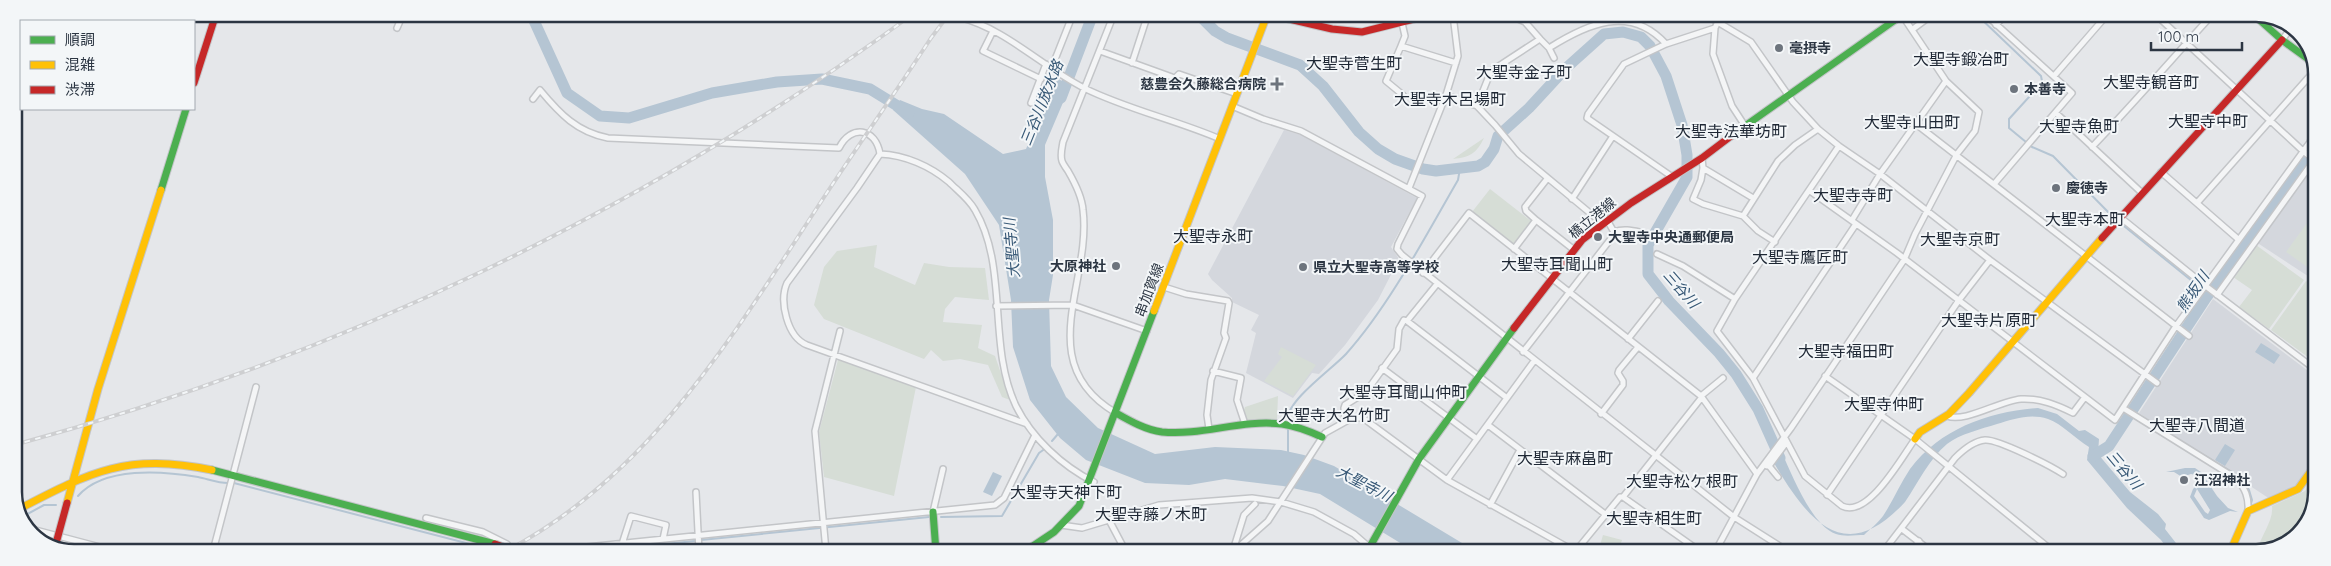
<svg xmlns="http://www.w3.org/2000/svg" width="2331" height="566" font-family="Quicksand,'Noto Sans JP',sans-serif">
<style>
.built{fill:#d4d7dd}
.green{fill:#d6ddd6}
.water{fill:#b5c5d3;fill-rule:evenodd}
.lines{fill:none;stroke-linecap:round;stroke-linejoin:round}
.stream{stroke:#b5c5d3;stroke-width:2}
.river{stroke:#b5c5d3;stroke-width:11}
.street-tunnel{stroke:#c0c4c9;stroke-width:5;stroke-dasharray:5 2.5;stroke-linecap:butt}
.street-casing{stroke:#c3c5c8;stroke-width:8}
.fast-casing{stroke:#c3c5c8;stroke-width:9}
.slow-casing{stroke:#c3c5c8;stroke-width:9}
.jam-casing{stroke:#c3c5c8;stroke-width:9}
.street{stroke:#f4f5f6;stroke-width:5}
.fast{stroke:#4caf50;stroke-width:7}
.slow{stroke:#ffc107;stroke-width:7}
.jam{stroke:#c62828;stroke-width:7}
.rail-casing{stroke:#cecfd1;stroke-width:4}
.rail{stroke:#f3f6f8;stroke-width:2;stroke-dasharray:5.5;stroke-linecap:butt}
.jam-bridge-casing{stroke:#c3c5c8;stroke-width:9;stroke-linecap:butt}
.jam-bridge{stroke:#c62828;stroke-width:7}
.poi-dot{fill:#6d747d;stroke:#f3f6f8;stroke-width:2}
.labels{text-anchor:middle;stroke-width:4;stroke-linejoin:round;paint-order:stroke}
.poi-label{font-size:14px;font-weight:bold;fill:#2c3643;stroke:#f3f6f8;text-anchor:start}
.street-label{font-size:14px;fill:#2c3643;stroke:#f3f6f8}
.water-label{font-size:15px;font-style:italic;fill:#375876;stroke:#f3f6f8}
.quarter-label{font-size:16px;fill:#1e2734;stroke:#f3f6f8}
.rim{fill:none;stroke:#2c3643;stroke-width:2.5}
</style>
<rect width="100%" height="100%" fill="#e5e7ea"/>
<path class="built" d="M1284,130L1301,135L1417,198L1391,247L1399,259L1378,300L1345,345L1319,374L1312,373L1293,398L1246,373L1256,333L1251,330L1259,315L1232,302V298L1212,280L1208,274Z
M2315,164L2317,165V282L2256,242Z
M2213,299L2316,377V455L2298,484L2270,499L2139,413Z"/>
<path class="green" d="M1484,138C1476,154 1470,157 1453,159Z
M1490,189L1531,221L1513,244H1511L1472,212Z
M2307,223L2317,229L2316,273L2286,252Z
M877,245L874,267L915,285L924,263L949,267L985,268L989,300L955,297L945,309L943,322L982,325L978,348L995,356L1010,400L1002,397L988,365L960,359L943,361L931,350L924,359L824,319L814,305L824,267L837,251Z
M2256,245L2304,280L2269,329L2239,307L2252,290L2233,277Z
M2306,281L2317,287L2316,363L2271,330Z
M1281,347L1316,365L1293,396L1264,381L1282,357L1278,354Z
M838,360L916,387L894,496L824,477L819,432Z
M1278,396L1277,419L1246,420L1244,410L1245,407Z
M2316,474V504L2294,539L2257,552C2260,536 2274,521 2272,506L2305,491Z
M1603,535L1622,540L1618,552H1598Z"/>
<path class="water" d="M1057,78L1070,86L1045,145V177L1053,220V275L1049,300L1051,366L1066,397L1098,428L1155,454L1215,447L1281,450L1304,455L1334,466L1477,552H1415L1320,494L1283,486L1225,479L1189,485L1145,483L1086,460L1060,438L1030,400L1013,347L1011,300L999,225L965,174L893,110L900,100L922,109L944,114L1003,154L1026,149Z
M2261,343L2280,355L2274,364L2255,352Z
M2038,408L2057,414L2079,431L2085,430L2099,439L2098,454L2130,492L2158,514L2166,524L2165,529L2183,552H2170L2161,540L2127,508L2087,460L2089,447C2076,439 2062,424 2048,419C2030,413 2014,419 1997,424C1981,429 1960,434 1947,444C1929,459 1918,483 1905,502C1846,566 1810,524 1774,463L1782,453C1792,475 1812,526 1836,534C1844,537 1856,535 1864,535C1870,529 1878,523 1883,516C1893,501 1900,484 1910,469C1941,428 1989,412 2038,408Z
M2225,444L2235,450L2225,466L2215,460Z
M2185,468H2195L2201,472L2217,496L2228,508L2238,512L2230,511L2209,520L2204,518L2190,497L2193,489L2201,481L2200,476L2191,474L2182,477L2174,472H2166ZM2197,489L2210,510L2208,514L2205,512L2194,496Z
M993,472L1002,476L992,496L983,492Z"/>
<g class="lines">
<path class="stream" d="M1977,15L2041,76L2042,81L2039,86L2009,119V128L2032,147L2053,156L2115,219
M2119,222L2197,285L2206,298
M1288,418C1288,400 1332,369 1346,354C1389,306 1425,237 1458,180L1460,168
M1288,429V452
M2177,439L2242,478L2249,490L2252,500L2250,507
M1052,441L1058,434
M234,483L497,551
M78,496C104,466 163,471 198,477C208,479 218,483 228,483
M22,517L44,505H56
M941,517L1002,516L1039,453L1046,448
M701,540L929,517
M593,551L695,541
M2235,552L2238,542"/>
<path class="river" d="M531,14L567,93L600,116L629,118L712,93L777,82L822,79L870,89L909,113
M1198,14L1215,31L1227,38L1300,65L1323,86L1359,132L1378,149L1395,159L1423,169L1436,171L1478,166L1485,162L1494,149L1498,136L1529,108L1565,69L1604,34L1623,32L1641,37L1650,46L1666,76L1682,125L1687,155V177L1648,245V274L1669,301L1719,353L1736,374L1758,409L1780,458
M1061,98L1093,14
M2093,456L2109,446L2206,298L2317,142"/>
<path class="street-tunnel" d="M951,14L959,17
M507,544L521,551"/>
<defs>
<path id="street" d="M1114,14L1063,142C1062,148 1060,155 1062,161C1063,164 1066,168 1068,171C1075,183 1082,196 1083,210C1092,282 1031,363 1116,413
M1514,15L1516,18L1525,22L1540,39
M1594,15L1597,23
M1706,15L1751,42L1793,102L1818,129L1839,146L1880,174L1990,260L2157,383
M1721,15L1715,28L1713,54L1732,106L1745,126
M1986,15L2072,93L1995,183
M2156,15L2303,151L2317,162
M959,17C1006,29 1041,66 1084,88C1126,109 1176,120 1220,139
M1402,23L1405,36L1401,46L1456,63
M1996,25L2005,15
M397,28L403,14
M1913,29L1932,15
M993,31L983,51L1041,79
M2282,40L2291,28
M1401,46L1386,81L1403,95
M1549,48L1554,58
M1100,51L1172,77L1175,78L1179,74L1237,94
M1132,63L1148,14
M1052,67L1073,14
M2054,76L2107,15
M1446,95L1477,106L1495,125L1519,154L1602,223
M533,99L540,90C560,114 577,132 608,138L839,148C851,124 876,128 880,154L857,188L787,283C779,301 787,337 807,345L1027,424
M1031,103L1046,64
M1232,106L1263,119L1301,131L1422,196L1398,244L1397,249L1402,255L1734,517L1789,552
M1477,106L1491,71L1540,39L1549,48C1587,24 1630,4 1666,44
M2056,113L2142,193
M1916,124L2189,336
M1839,146L1735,299L1717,331L1753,378L1805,476L1842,506C1868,519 1902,457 1915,439
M2092,147C2133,104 2172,59 2212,15
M880,154C905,155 930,166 949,182C958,191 969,199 975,210C1009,268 987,345 1016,406C1032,438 1062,466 1094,482
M1702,158L1703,168L1753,198
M1703,168L1701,180L1693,199L1703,204L1743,216
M2161,172L2238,239
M1671,176L1587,118L1588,114L1624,64L1666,44L1715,28
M1409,188L1446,95L1458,56L1453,15
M1810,191L1897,253L2115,420L2176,326L2310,142L2317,127
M1572,199L1613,136
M2197,203L2316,69
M2120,217L2207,287L2316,370
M1536,220L1573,249
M1852,220L1880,174L1946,81L1902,15
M1614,232C1624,228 1634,231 1644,233
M1775,242L1758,231L1743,216L1778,161L1795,145L1818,129
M1514,249L1536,220L1526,211L1525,207L1547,179
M1657,254L1683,266L1735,299
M1423,273L1469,213L1701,396L1757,474
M1164,287L1186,294L1228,301L1229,303L1224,333L1226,338L1211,380L1207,415L1209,429
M2217,295L2317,156
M996,306L1073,305L1147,331
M1407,321L1507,398
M1628,339L1658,301
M1523,352L1613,236L1614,232L1607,220
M1382,368L1477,439
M1213,371L1241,378L1237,400L1245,424
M1825,376L1915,439L2054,552
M1753,378L1856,224
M1701,396L1723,378
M2123,408L2237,479C2245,489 2249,497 2248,511
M1601,414L1623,385V381L1618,373L1619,370L1638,347
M1947,416C1965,423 1999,401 2021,399C2040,398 2057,405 2073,413L2085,397
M1345,421L1344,408L1345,405L1366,392L1397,349L1399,329L1404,320L1407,321L1437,284
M1488,425L1605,514
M1767,466H1769L1778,477
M1769,466L1786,443
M1447,480L1534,361
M696,492L699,551
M1827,495L1959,300L1990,260
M1623,497L1701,552
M1490,505L1520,450
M933,512L943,469
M426,518L483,532L507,544
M1109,520L1126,552
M1061,525L1082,528L1159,505L1252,498L1281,502L1314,512L1354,534L1369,547
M28,528L115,551
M1902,529L1932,552
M622,544L631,516L666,525L663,539
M1239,547L1235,544L1244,515L1255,504
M213,551L256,387
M521,551H522
M548,551L995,505L1004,498L1035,435
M826,551L815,431L840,331
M1233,552L1268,521L1325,433L1352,418H1363L1447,480L1576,552
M1575,552L1620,497H1623L1702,397
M1715,552L1757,474L1791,428L1904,260L1915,234L1957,154L1975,131L1979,112L1946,81
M1883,552L1955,458C1963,450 1973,441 1985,440C1998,439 2051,466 2063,474
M1910,552L1919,541"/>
<path id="fast" d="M2254,15L2282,40L2315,64
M1731,136L1902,15
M161,190L186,109
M1116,413C1130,421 1146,430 1162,432C1202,436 1242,419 1282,424C1296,426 1309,431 1322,437
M212,470L495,544
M933,512L936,552
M1024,552L1054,532L1079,506L1154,311
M1367,552L1419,459L1514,328"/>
<path id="slow" d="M1154,311L1267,15
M1915,439L1920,432L1949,414L1969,393L2102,238
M67,503L98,389L161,190
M19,509C92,471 127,453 212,470
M2230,552L2248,511L2298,489L2316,464"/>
<path id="jam" d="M1267,14L1332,29L1362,32L1430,15
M194,83L216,14
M2102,238L2282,40
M1514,328L1582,240L1631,203L1702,158L1731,136"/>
</defs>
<use href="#street" class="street-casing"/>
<use href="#fast" class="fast-casing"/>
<use href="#slow" class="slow-casing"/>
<use href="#jam" class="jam-casing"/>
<use href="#street" class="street"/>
<use href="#fast" class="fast"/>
<use href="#slow" class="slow"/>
<use href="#jam" class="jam"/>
<defs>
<path id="rail" d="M14,445C338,357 642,212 913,14
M506,551C646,478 729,342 813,214C851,155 892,98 931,38L949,14"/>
</defs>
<use href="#rail" class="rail-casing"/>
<use href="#rail" class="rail"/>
<defs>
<path id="jam-bridge" d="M495,544L513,551
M55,547L67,503"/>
</defs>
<use href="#jam-bridge" class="jam-bridge-casing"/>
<use href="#jam-bridge" class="jam-bridge"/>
</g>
<g class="poi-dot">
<circle cx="1779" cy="48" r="5"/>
<path d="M1274.5 76.5h5v5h5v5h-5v5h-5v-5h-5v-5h5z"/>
<circle cx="2014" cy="89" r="5"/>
<circle cx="2056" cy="188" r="5"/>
<circle cx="1598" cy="237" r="5"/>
<circle cx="1116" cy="266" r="5"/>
<circle cx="1303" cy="267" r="5"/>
<circle cx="2184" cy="480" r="5"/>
</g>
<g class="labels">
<g class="poi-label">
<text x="1789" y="53">毫摂寺</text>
<text x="1266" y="89" text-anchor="end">慈豊会久藤総合病院</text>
<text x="2024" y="94">本善寺</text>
<text x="2066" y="193">慶徳寺</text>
<text x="1608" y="242">大聖寺中央通郵便局</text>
<text x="1106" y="271" text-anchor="end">大原神社</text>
<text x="1313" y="272">県立大聖寺高等学校</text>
<text x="2194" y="485">江沼神社</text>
</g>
<g class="street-label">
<text transform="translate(1592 218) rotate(-39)" y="5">橋立港線</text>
<text transform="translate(1149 290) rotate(-69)" y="5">串加賀線</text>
</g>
<g class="water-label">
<text transform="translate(1042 103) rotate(-68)" y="5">三谷川放水路</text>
<text transform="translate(1012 248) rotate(-95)" y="5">大聖寺川</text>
<text transform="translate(1681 289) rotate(49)" y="5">三谷川</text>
<text transform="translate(2193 292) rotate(-56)" y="5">熊坂川</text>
<text transform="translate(2124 470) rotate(50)" y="5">三谷川</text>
<text transform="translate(1364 484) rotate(27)" y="5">大聖寺川</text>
</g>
<g class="quarter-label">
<text x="1961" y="65">大聖寺鍛冶町</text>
<text x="1354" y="69">大聖寺菅生町</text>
<text x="1524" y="78">大聖寺金子町</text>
<text x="2151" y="88">大聖寺観音町</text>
<text x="1450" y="105">大聖寺木呂場町</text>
<text x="2208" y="127">大聖寺中町</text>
<text x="1912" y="128">大聖寺山田町</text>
<text x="2079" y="132">大聖寺魚町</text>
<text x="1731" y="137">大聖寺法華坊町</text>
<text x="1853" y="201">大聖寺寺町</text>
<text x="2085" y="225">大聖寺本町</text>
<text x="1213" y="242">大聖寺永町</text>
<text x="1960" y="245">大聖寺京町</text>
<text x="1800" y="263">大聖寺鷹匠町</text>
<text x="1557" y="270">大聖寺耳聞山町</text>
<text x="1989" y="326">大聖寺片原町</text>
<text x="1846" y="357">大聖寺福田町</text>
<text x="1403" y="398">大聖寺耳聞山仲町</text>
<text x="1884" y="410">大聖寺仲町</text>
<text x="1334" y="421">大聖寺大名竹町</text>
<text x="2197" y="431">大聖寺八間道</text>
<text x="1565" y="464">大聖寺麻畠町</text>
<text x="1682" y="487">大聖寺松ケ根町</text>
<text x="1066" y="498">大聖寺天神下町</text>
<text x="1151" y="520">大聖寺藤ノ木町</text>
<text x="1654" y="524">大聖寺相生町</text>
</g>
</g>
<path d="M0 0H2331V566H0ZM74 22H2256A52 52 0 0 1 2308 74V492A52 52 0 0 1 2256 544H74A52 52 0 0 1 22 492V74A52 52 0 0 1 74 22Z" fill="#f3f6f8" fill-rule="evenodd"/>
<path class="rim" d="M74 22H2256A52 52 0 0 1 2308 74V492A52 52 0 0 1 2256 544H74A52 52 0 0 1 22 492V74A52 52 0 0 1 74 22Z"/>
<rect x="20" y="20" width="175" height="90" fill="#f3f6f8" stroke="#a3a9b0"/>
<rect x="30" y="36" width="25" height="8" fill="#4caf50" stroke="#a3a9b0"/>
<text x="65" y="45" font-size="15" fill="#2c3643">順調</text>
<rect x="30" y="61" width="25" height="8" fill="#ffc107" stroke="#a3a9b0"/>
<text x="65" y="70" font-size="15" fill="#2c3643">混雑</text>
<rect x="30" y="86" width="25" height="8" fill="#c62828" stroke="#a3a9b0"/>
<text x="65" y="95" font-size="15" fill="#2c3643">渋滞</text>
<path d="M2151 42v8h91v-8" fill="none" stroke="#2c3643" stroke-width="2.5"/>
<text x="2158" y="42" font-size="15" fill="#2c3643" stroke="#f3f6f8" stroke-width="4" paint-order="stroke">100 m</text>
</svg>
